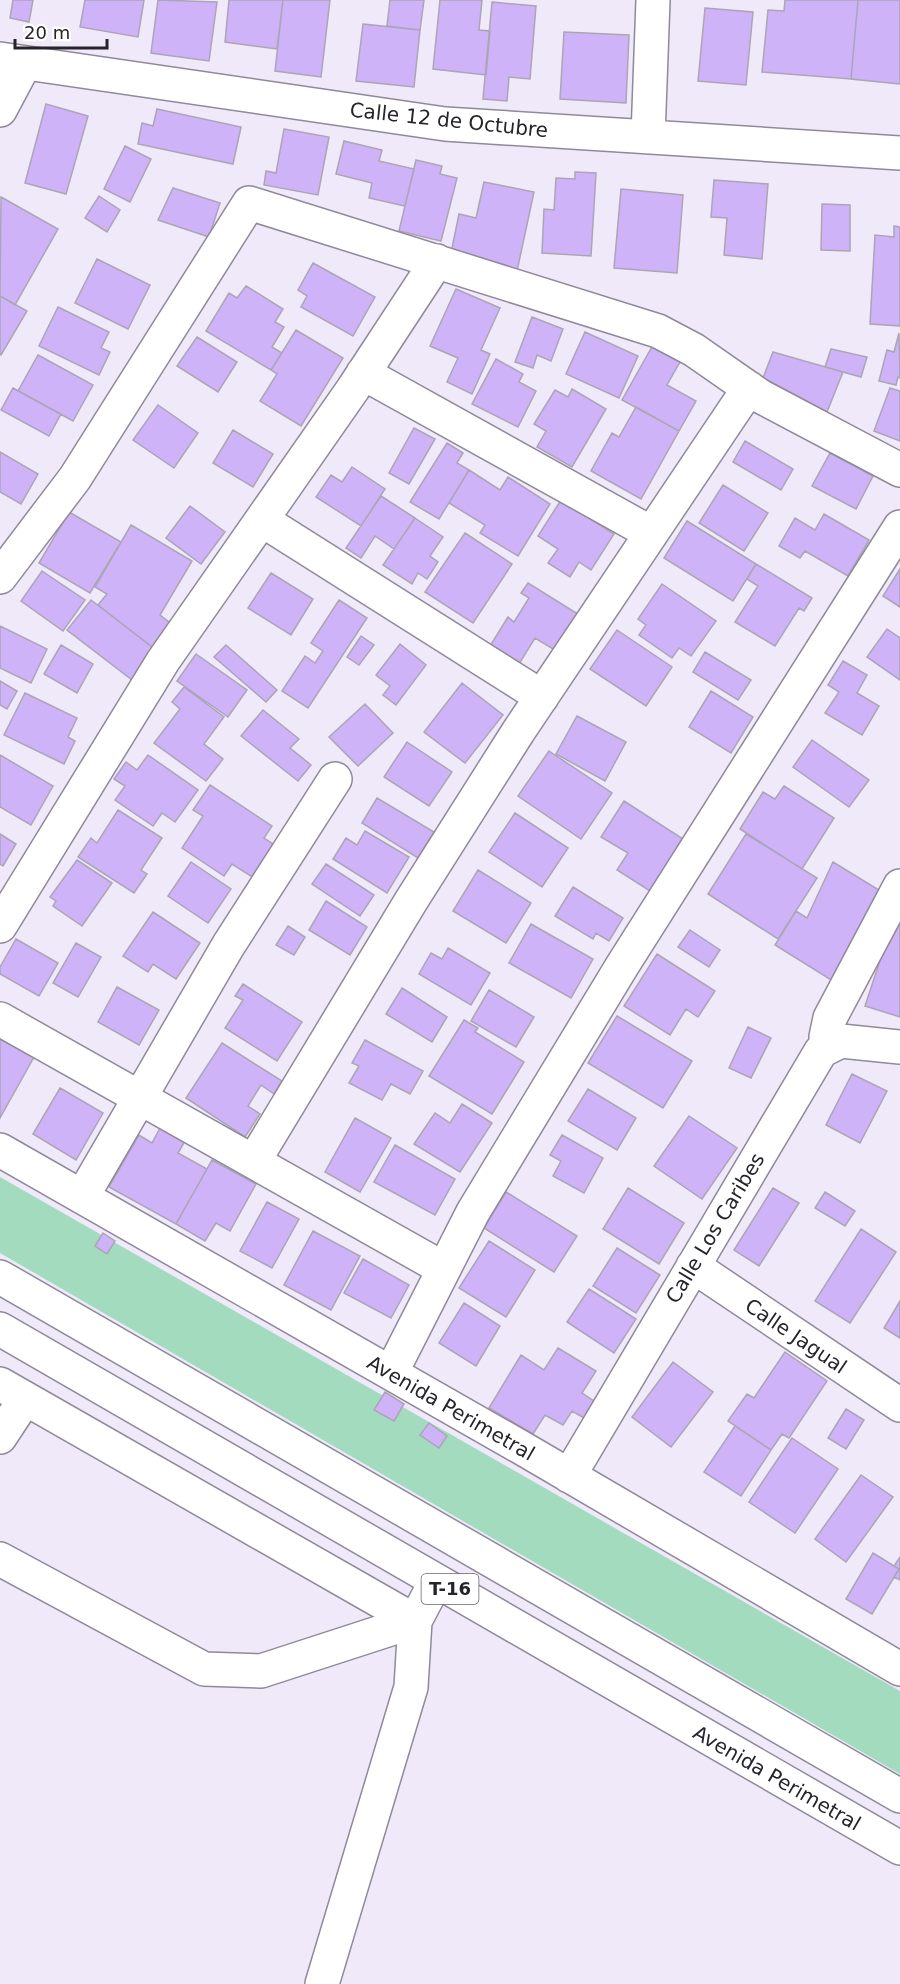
<svg xmlns="http://www.w3.org/2000/svg" width="900" height="1984" font-family="'DejaVu Sans',sans-serif">
<style>
.green{fill:#a2dbbe}
.building{fill:#ceb3f8;stroke:#aba5b6;stroke-width:1.5}
.lines{fill:none;stroke-linecap:round;stroke-linejoin:round}
.minor-casing{stroke:#8f8999;stroke-width:36}
.highway-casing{stroke:#8f8999;stroke-width:36}
.minor{stroke:#fff;stroke-width:33}
.highway{stroke:#fff;stroke-width:33}
.labels{text-anchor:middle;stroke-width:4.5;stroke-linejoin:round;paint-order:stroke}
.shield{fill:#fff;stroke:#67656a;stroke-width:1.5}
.shield-label{font-size:18px;font-weight:bold;fill:#26232a}
.street-label{font-size:20px;fill:#26232a;stroke:#fff}
</style>
<rect width="100%" height="100%" fill="#efe9fa"/>
<path class="green" d="M0,1177L900,1691V1774L0,1253Z"/>
<path class="building" d="M13,0H33L29,22L10,18Z
M85,0H144L138,37L80,27Z
M158,0L217,2L209,61L151,53Z
M229,0H283L277,49L225,42Z
M283,0H330L321,77L275,71Z
M390,0H424L420,30L387,26Z
M440,0H482L479,30L490,31L486,75L433,69Z
M785,0H858L851,79L762,72L768,10L784,11Z
M858,0H900V84L851,79Z
M492,2L536,6L530,79L509,77L507,101L483,99Z
M705,8L753,12L746,85L698,81Z
M363,24L420,30L414,87L356,81Z
M564,32L629,35L626,103L560,99Z
M46,104L88,116L66,194L25,183Z
M157,109L241,127L233,164L138,144L142,123L153,126Z
M284,129L329,137L318,195L264,185L266,171L276,173Z
M344,141L382,150L379,161L414,169L405,206L369,198L372,183L336,174Z
M125,146L151,159L130,202L104,189Z
M416,160L442,166L440,174L457,178L441,241L399,231Z
M575,172L596,173L591,256L542,253L544,209L554,210L556,178L575,179Z
M714,180L768,184L762,259L724,255L727,218L711,217Z
M484,182L534,192L517,271L451,253L459,214L476,218Z
M173,188L220,203L209,237L158,220Z
M621,189L683,195L677,273L614,268Z
M99,196L120,210L107,232L85,218Z
M1,197L58,229L15,305L0,296Z
M822,204L850,205V251L821,250Z
M894,226L900,227V326L870,324L875,235L894,237Z
M97,259L150,285L128,329L75,303Z
M313,263L375,297L353,336L301,307L307,296L298,290Z
M246,286L283,309L275,322L284,327L272,347L282,353L271,370L206,331L229,293L237,298Z
M456,289L500,308L481,350L490,354L472,394L447,382L458,358L430,346Z
M0,296L27,311L1,355L0,354Z
M58,307L109,332L101,348L110,352L99,375L39,346Z
M532,317L563,329L551,361L537,355L533,368L515,362Z
M296,330L343,358L301,426L260,401L277,374L271,370Z
M585,332L638,356L619,398L566,374Z
M899,333L900,378L898,377L896,385L879,381L887,350L894,352Z
M197,337L237,362L218,392L177,366Z
M653,345L681,360L667,385L696,401L679,431L622,400Z
M831,349L867,357L861,377L825,367Z
M773,352L843,372L827,412L763,378Z
M38,355L93,385L73,421L18,391Z
M496,359L523,374L519,382L536,391L518,427L472,404Z
M13,388L61,414L49,436L1,410Z
M890,388L900,391V441L874,431Z
M572,389L606,409L572,467L537,447L546,431L534,424L555,390L568,397Z
M158,405L198,433L174,468L133,440Z
M636,407L679,431L641,499L591,471L612,433L619,437Z
M414,428L435,439L409,484L389,473Z
M233,430L273,454L253,487L213,463Z
M745,441L793,469L781,490L733,462Z
M447,443L463,453L457,463L469,470L439,519L410,502Z
M0,452L38,474L21,504L0,492Z
M830,453L873,476L856,509L812,486Z
M352,467L385,489L361,526L316,497L331,475L342,482Z
M469,470L500,490L508,477L550,504L518,556L480,533L485,525L449,503Z
M723,485L768,513L744,551L699,523Z
M381,496L415,518L394,549L375,536L361,558L346,548Z
M561,500L614,534L591,570L579,562L570,577L548,563L558,549L538,536Z
M190,506L225,532L201,564L166,538Z
M69,512L121,542L90,593L39,563Z
M824,514L869,540L848,576L805,551L800,558L779,546L795,518L815,530Z
M415,518L443,537L430,556L438,562L427,579L418,573L412,584L383,565Z
M687,521L756,564L733,601L664,558Z
M131,525L192,561L160,615L174,626L156,650L98,605L107,594L95,587Z
M465,533L512,564L473,623L425,592Z
M756,564L812,598L804,611L799,608L775,646L735,622L758,586L747,579Z
M900,569V607L883,596Z
M42,571L85,600L63,631L21,601Z
M271,573L313,599L291,635L248,608Z
M528,583L581,616L558,652L535,638L519,664L490,646L508,617L514,622L529,598L521,593Z
M662,584L716,621L691,656L679,648L672,658L639,635L646,625L638,619Z
M91,600L156,650L132,680L67,630Z
M339,600L367,618L308,708L282,691L305,656L315,663L323,651L311,643Z
M0,626L47,649L31,683L0,668Z
M887,629L900,638V680L867,657Z
M617,630L672,667L646,706L590,669Z
M361,636L374,645L359,665L347,657Z
M400,644L426,665L396,705L383,695L390,686L376,675Z
M61,645L93,664L77,693L44,674Z
M226,645L277,690L266,702L214,657Z
M705,652L751,680L738,700L693,672Z
M196,654L247,690L228,717L177,681Z
M843,661L867,675L857,693L879,706L862,735L825,713L839,692L828,685Z
M0,681L17,691L7,709L0,705Z
M462,683L503,715L465,763L424,732Z
M184,687L224,717L204,744L223,759L206,781L154,743L180,709L172,702Z
M711,691L753,717L731,753L689,727Z
M25,693L77,718L68,737L75,741L64,764L4,735Z
M365,704L393,733L358,766L329,737Z
M263,710L299,739L290,748L311,765L298,781L241,736Z
M577,716L626,742L605,781L556,754Z
M812,740L869,780L849,807L793,767Z
M407,742L452,772L429,806L384,777Z
M549,751L612,793L581,839L518,796Z
M0,755L53,786L31,825L0,807Z
M148,755L198,790L175,822L162,813L153,826L115,800L125,786L114,779L126,762L137,770Z
M210,785L272,826L264,838L276,846L254,878L232,864L224,876L182,848L203,816L193,810Z
M784,786L834,818L802,869L740,829L763,792L775,799Z
M377,798L434,832L418,858L362,823Z
M624,801L683,839L650,891L617,870L628,853L601,837Z
M118,810L162,838L141,870L147,874L134,893L78,857L91,838L97,843Z
M515,813L568,848L542,887L489,852Z
M365,831L409,857L387,893L333,859L346,838L357,845Z
M0,834L16,844L3,866L0,864Z
M746,834L817,878L778,939L708,894Z
M77,860L112,883L82,926L53,906L56,901L50,897Z
M191,862L231,889L208,923L168,896Z
M833,862L887,895L836,983L775,945L796,911L807,918Z
M326,864L374,895L360,916L312,884Z
M478,870L531,903L506,943L453,911Z
M573,887L623,918L609,941L596,933L593,939L555,916Z
M326,901L367,927L350,955L309,930Z
M153,912L200,943L176,979L153,964L148,972L123,956Z
M893,921L900,923V1017L865,1006Z
M531,924L593,959L571,998L509,963Z
M288,926L305,937L294,955L276,945Z
M690,930L720,950L709,967L678,947Z
M16,939L58,963L39,996L0,974V967Z
M76,943L101,957L78,997L53,983Z
M448,948L490,973L471,1005L419,974L431,953L442,959Z
M657,954L715,991L698,1017L686,1009L670,1035L624,1006Z
M243,984L302,1022L277,1061L225,1028L243,1000L235,996Z
M117,987L159,1010L139,1045L98,1022Z
M402,988L447,1017L432,1042L386,1014Z
M489,990L534,1017L516,1047L471,1021Z
M617,1016L692,1061L663,1108L588,1063Z
M464,1020L478,1028L475,1032L524,1062L492,1114L429,1076Z
M748,1027L771,1038L751,1078L729,1068Z
M0,1039L34,1057L0,1118Z
M365,1040L423,1071L410,1094L391,1084L382,1100L349,1083L359,1066L352,1063Z
M222,1043L282,1081L274,1094L261,1085L248,1106L260,1114L245,1137L186,1098Z
M852,1074L887,1091L860,1143L826,1125Z
M60,1088L103,1113L76,1160L33,1134Z
M588,1089L636,1118L617,1150L568,1121Z
M462,1104L492,1123L460,1172L414,1144L435,1113L450,1123Z
M689,1116L737,1148L702,1199L654,1166Z
M355,1118L391,1138L360,1192L325,1172Z
M160,1128L185,1141L178,1153L207,1169L176,1224L109,1187L139,1135L152,1143Z
M562,1135L603,1158L584,1193L553,1176L561,1161L550,1155Z
M395,1145L455,1179L435,1215L374,1182Z
M212,1160L256,1184L230,1231L216,1223L205,1241L176,1224Z
M628,1188L684,1223L659,1264L603,1229Z
M773,1188L799,1203L759,1266L734,1250Z
M506,1192L577,1236L554,1272L484,1228Z
M825,1192L855,1211L845,1226L815,1208Z
M267,1202L299,1219L272,1268L240,1251Z
M861,1229L896,1252L850,1323L815,1301Z
M313,1231L360,1256L331,1310L284,1285Z
M103,1233L115,1241L107,1254L95,1246Z
M489,1241L535,1270L506,1317L459,1288Z
M617,1248L660,1275L636,1313L593,1286Z
M363,1259L409,1285L391,1318L344,1293Z
M589,1289L636,1319L614,1353L567,1322Z
M900,1301V1338L884,1328Z
M464,1303L500,1326L476,1366L439,1343Z
M558,1348L596,1371L582,1393L594,1401L584,1418L572,1411L563,1425L545,1415L533,1434L489,1408L521,1355L544,1370Z
M785,1352L827,1381L789,1438L782,1434L771,1450L728,1421L747,1394L754,1398Z
M673,1362L713,1392L671,1447L632,1417Z
M385,1392L404,1404L394,1421L374,1410Z
M846,1409L864,1420L846,1449L828,1438Z
M429,1423L447,1436L439,1448L420,1435Z
M735,1426L771,1450L741,1496L704,1472Z
M792,1438L838,1469L795,1533L749,1502Z
M861,1475L893,1497L846,1562L815,1539Z
M873,1553L899,1569L872,1614L846,1599Z
M900,1557V1580L894,1577L899,1569L894,1566Z"/>
<g class="lines">
<defs>
<path id="minor" d="M0,59L445,124L900,153
M0,110L25,63
M648,137L653,0
M363,373L651,533
M262,520L542,697
M0,577L75,478L249,203L658,331L694,350L760,396L900,470
M0,926L163,661L353,389L437,261
M0,1019L444,1269
M829,1045L826,1037L830,1018L900,886
M0,1150L522,1448L900,1669
M254,1161L411,901L518,732L749,388
M82,1197L228,946L335,779
M693,1266L900,1405
M391,1373L473,1212L622,966L900,527
M0,1384L415,1621
M0,1437L25,1399
M569,1476L821,1051L841,1041L900,1047
M0,1559L204,1669L261,1671L415,1621
M322,1984L411,1687L415,1621L436,1581"/>
<path id="highway" d="M0,1277L900,1796
M0,1329L900,1848"/>
</defs>
<use href="#minor" class="minor-casing"/>
<use href="#highway" class="highway-casing"/>
<use href="#minor" class="minor"/>
<use href="#highway" class="highway"/>
</g>
<g class="labels">
<rect class="shield" x="421.5" y="1574" width="57" height="30" rx="4.5"/>
<g class="shield-label">
<text x="450" y="1595">T-16</text>
</g>
<g class="street-label">
<text transform="translate(449 120) rotate(6)" y="7">Calle 12 de Octubre</text>
<text transform="translate(715 1228) rotate(-59)" y="7">Calle Los Caribes</text>
<text transform="translate(796 1336) rotate(34)" y="7">Calle Jagual</text>
<text transform="translate(451 1408) rotate(30)" y="7">Avenida Perimetral</text>
<text transform="translate(777 1778) rotate(30)" y="7">Avenida Perimetral</text>
</g>
</g>
<path d="M15 39v9h92v-9" fill="none" stroke="#26232a" stroke-width="3"/>
<text x="24" y="39" font-size="18" fill="#26232a" stroke="#ffffff" stroke-width="4.5" paint-order="stroke">20 m</text>
</svg>
